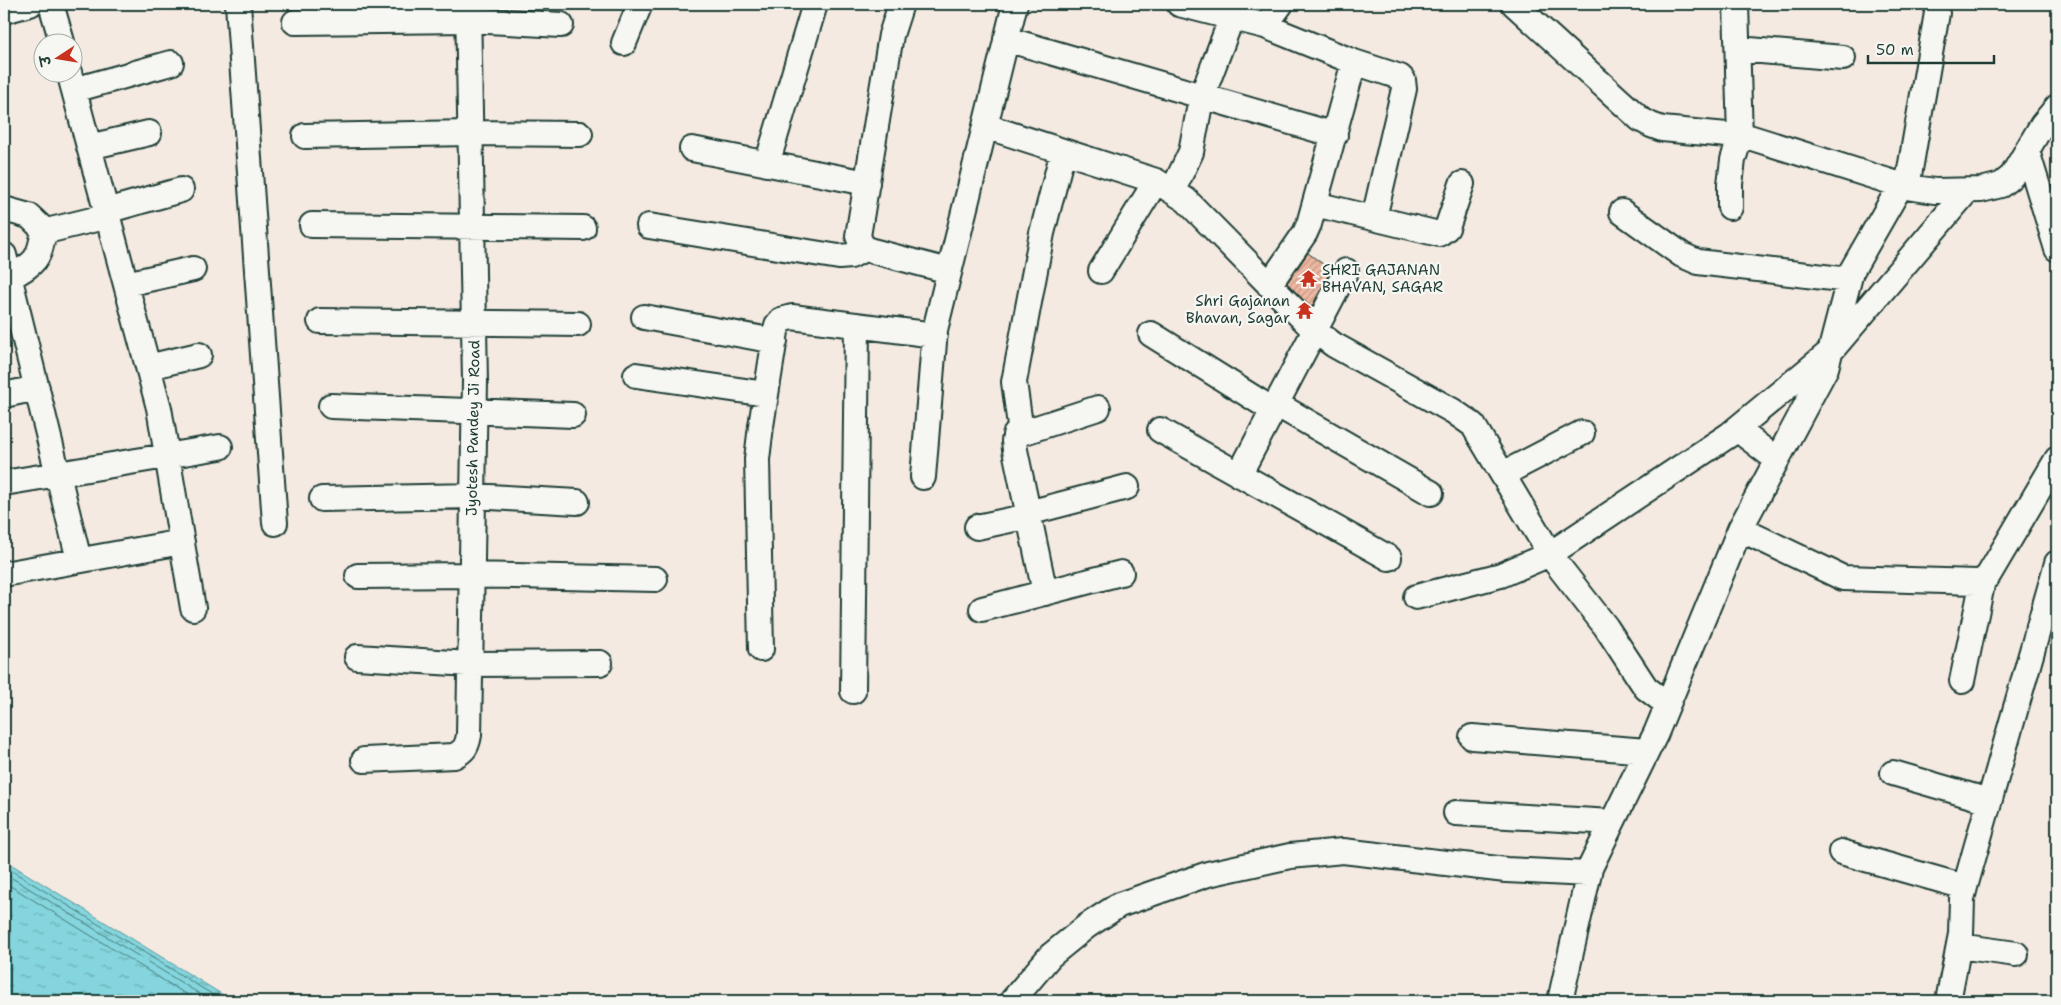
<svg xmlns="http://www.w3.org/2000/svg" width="2061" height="1005" font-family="'Shantell Sans','Playpen Sans Deva',sans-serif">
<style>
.water{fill:url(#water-ripples);stroke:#5c9899}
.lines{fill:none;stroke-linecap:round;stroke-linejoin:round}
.shore{stroke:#477a78;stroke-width:1}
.building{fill:url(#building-hatch);stroke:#1f3d34}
.minor-casing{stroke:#1f3d34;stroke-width:28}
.minor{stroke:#f6f6f2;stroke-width:24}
.labels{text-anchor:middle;stroke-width:4.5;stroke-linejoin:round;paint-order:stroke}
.poi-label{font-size:15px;fill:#1f3d34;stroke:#f6f6f2;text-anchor:start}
.street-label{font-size:15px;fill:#1f3d34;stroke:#f6f6f2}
</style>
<defs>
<pattern id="water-ripples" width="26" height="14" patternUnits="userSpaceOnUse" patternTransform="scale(1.25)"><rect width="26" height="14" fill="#84d5dd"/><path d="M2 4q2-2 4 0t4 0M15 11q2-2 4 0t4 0" fill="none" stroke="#6baeb4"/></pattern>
<pattern id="building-hatch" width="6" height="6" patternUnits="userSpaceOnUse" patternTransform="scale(1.25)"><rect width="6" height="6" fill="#eeb8a1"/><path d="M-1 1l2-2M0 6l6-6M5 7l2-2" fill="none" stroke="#c09784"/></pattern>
</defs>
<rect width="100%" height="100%" fill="#f4eae2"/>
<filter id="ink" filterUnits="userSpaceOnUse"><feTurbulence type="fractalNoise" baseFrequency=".02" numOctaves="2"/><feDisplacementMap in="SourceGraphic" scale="10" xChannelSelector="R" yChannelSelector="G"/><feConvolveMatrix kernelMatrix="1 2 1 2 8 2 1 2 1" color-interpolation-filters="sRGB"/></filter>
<g filter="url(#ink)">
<path class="water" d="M4,860L228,998L230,1001H4Z"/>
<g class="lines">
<path class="shore" d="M4,866L223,1001
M4,873L211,1001
M4,882L197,1001"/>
</g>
<path class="building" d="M1308,253L1331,270L1311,308L1287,283Z"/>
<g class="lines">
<defs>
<path id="minor" d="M51,4L62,42
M238,4L275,523
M901,4L891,35L858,236L862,246L869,250L949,271
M1179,4L1265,26L1354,62L1400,77L1403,80L1404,89L1374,218
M1514,4L1640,119L1651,125L1662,129L1749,137L1907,187L1935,191L1981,190L2001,185L2012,176L2042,125L2057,107
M4,11L30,4
M295,22L468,20L561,25
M1265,26L1281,4
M1006,39L1335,135
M624,43L640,4
M1738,49L1843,58
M69,72L159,408L193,608
M74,90L171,63
M985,126L1156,181L1186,200L1314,330L1334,345L1453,411L1473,425L1553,559L1606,627L1646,688L1667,704
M305,136L470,133L580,134
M89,147L149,133
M692,149L867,183
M2027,151L2057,249
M767,164L815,4
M1907,187L1937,13
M1173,190L1191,152L1201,99L1227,30
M1315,204L1439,234L1447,228L1462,184
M1730,207V184L1733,160L1740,137L1736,4
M4,209L29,216L44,230H51L108,216
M106,211L181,190
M1622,212L1682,255L1698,262L1849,280
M312,225L583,228
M649,226L839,257L851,256L866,248
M4,255L79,560
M1101,271L1156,181
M9,278C36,262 39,261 44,230
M126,284L193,269
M1269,285L1305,233L1309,224L1354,62
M644,317L775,341
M320,321L578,324
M1151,334L1273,410
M148,367L199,355
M636,375L766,394
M4,395L37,388
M1276,404L1431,493
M331,406L573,415
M1737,429L1777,460
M1160,430L1389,558
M1015,435L1098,408
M1503,474L1582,433
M1239,475L1346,271
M923,477L935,330L1015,4
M4,483L220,447
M322,499L473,496L577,502
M1028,513L1127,487
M977,527L1029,516
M1740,529L1843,578L1977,582L1983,580L1988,576L2057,459
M4,574L182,542
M358,576L471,575L655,579
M1045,593L1015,450L1014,441L1020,425L1014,382L1042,233L1063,151
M1416,597L1501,575L1550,554L1729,435L1831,351L1967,191
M982,609L1121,573
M761,649L757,459L761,426L777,325L781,320L792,317L935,335
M357,657L470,664L600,663
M1962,681L1983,580
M853,691L857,325
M1472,737L1647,751
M364,760L454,756C464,751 467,747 469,735L475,381L468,4
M1893,773L1989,801
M1456,813L1612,822
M1841,852L1965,887
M1959,946L2016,954
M1012,1001L1050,956L1087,926L1119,905L1208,874L1290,856L1343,851L1506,870L1588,874
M1560,1001L1590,868L1656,733L1740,529L1826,368L1851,272L1901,185
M1948,1001L1961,934L1962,899L1965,887L2057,563"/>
</defs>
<use href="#minor" class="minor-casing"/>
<use href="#minor" class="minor"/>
</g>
</g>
<defs>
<symbol id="temple-bare" viewBox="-9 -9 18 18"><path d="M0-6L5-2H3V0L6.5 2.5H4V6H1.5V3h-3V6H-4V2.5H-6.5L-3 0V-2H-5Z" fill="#c8321e" stroke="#f6f6f2" stroke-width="2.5" paint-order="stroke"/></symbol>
</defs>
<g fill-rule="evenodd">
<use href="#temple-bare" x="1296" y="266" width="25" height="25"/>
<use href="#temple-bare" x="1292" y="298" width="25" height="25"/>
</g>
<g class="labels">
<g class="poi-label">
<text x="1322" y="275">SHRI GAJANAN<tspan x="1322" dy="17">BHAVAN, SAGAR</tspan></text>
<text x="1290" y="306" text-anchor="end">Shri Gajanan<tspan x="1290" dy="17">Bhavan, Sagar</tspan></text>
</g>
<g class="street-label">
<text transform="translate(473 428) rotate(-89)" y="5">Jyotesh Pandey Ji Road</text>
</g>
</g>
<rect width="2061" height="1005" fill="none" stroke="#f6f6f2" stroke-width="20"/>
<rect x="10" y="10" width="2041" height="985" fill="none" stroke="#1f3d34" stroke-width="2" filter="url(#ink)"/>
<g transform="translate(58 58) rotate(258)"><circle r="24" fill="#f6f6f2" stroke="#a0aca6"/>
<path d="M0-4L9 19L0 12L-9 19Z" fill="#c8321e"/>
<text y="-8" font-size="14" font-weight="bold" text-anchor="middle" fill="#1f3d34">उ</text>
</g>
<path d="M1868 55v8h126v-8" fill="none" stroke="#1f3d34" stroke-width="2.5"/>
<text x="1876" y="55" font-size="15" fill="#1f3d34" stroke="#f6f6f2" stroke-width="4" paint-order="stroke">50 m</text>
</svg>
